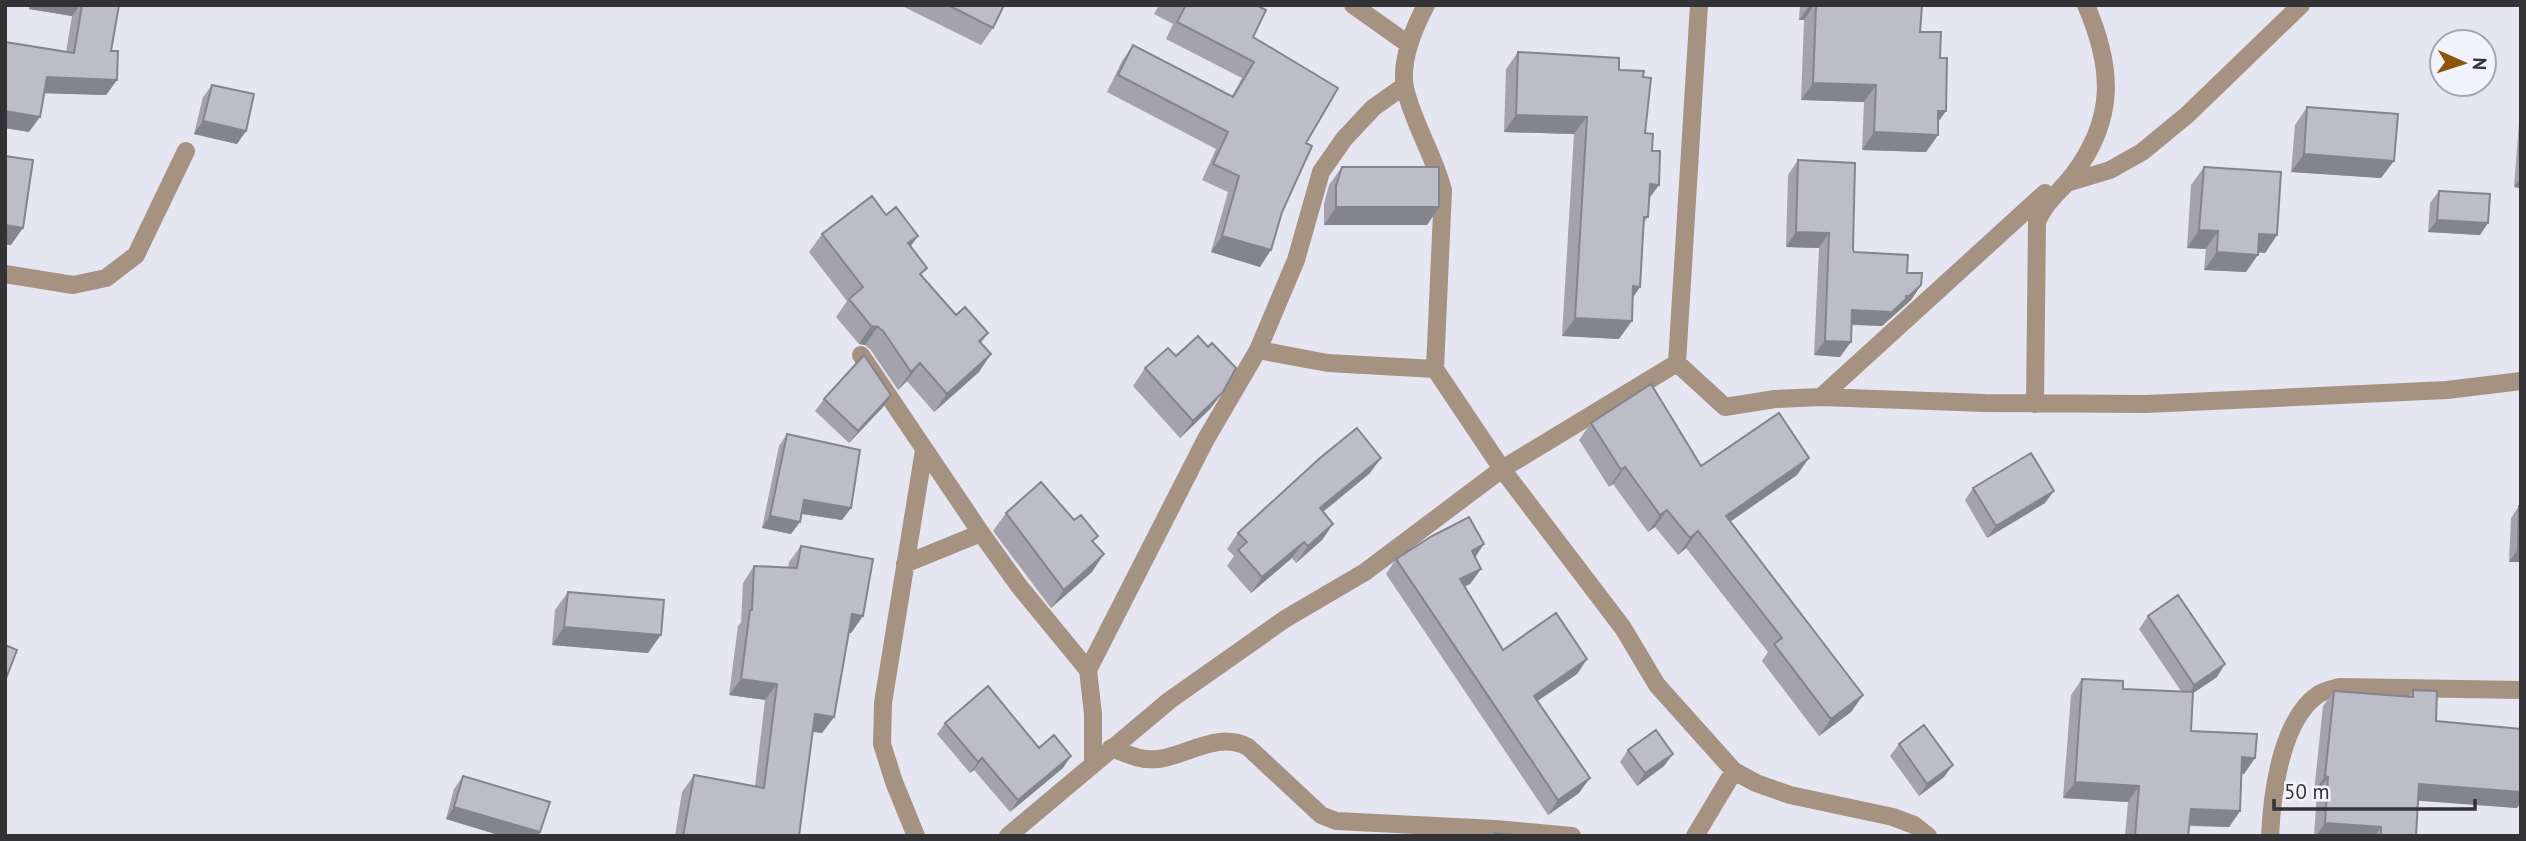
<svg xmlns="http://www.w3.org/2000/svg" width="2526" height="841" font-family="'PT Sans',sans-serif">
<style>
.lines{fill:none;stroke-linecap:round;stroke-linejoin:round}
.minor{stroke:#a59280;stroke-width:18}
.wall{fill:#a3a2ad}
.shaded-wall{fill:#84848d}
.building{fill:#bdbcc9;stroke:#84848d;stroke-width:2}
</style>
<rect width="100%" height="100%" fill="#e6e5f2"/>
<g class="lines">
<path class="minor" d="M1353,5L1408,44
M1426,5C1414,28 1400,62 1405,88C1413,123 1434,155 1443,190L1435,369L1502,469L1623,628L1657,685L1734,771L1756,783L1790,795L1893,817L1914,825L1928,836
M2067,183L2110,170L2142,152L2187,115L2301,5
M5,274L73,285L106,278L136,255L186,151
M1258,350L1328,363L1435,369
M861,355L981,533L1019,586L1088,670L1093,714V763
M1677,363L1699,5
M1821,397L2045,193
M2035,404L2037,222C2044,203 2061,191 2073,175C2116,118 2113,68 2086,5
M905,564L981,533
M1088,670L1206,439L1258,350L1296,260L1321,172L1344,139L1373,108L1404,86
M1111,748C1127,754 1141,761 1158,759C1189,755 1217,731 1248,747L1321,815L1336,821L1496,829L1572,836
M916,836L894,782L882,744L883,703L924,450
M1008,836L1170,700L1285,619L1365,572L1502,469L1677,363L1725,407L1775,399L1821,397L1985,403L2146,404L2447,390L2521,381
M1695,836L1734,771
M2270,836C2272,794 2281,719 2319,694C2325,690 2333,689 2340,687L2521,690"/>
</g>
<path class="wall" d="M29,5H119L111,51L117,80L106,95L44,93L29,132L5,128L66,52L72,16L29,9Z
M900,5H1004L993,28L981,45Z
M1159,5H1256L1253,37L1306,143L1282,212L1260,267L1211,252L1228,192L1202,180L1216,149L1107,92L1122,61L1133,45L1232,96L1242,78L1166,39L1173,24L1154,14Z
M1800,5H1922L1920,32L1940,58L1946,111L1938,122V135L1926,152L1862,150L1864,102L1801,100L1804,20H1799Z
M1518,52L1619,70L1652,151L1659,185L1649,199L1648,217L1643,224L1633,297L1619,339L1562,336L1574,134L1504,132L1506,69Z
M212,85L246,131L237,144L194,134L203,97Z
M2307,107L2381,178L2291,172L2295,125Z
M2521,120V188L2514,187L2519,123Z
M1798,160L1854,252L1907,273L1921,285L1911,300L1882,326L1851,325L1840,357L1814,355L1819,248L1786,247L1788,175Z
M1342,167L1439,207L1427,225H1324V204L1329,185Z
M2204,167L2277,235L2265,253L2258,252L2246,272L2204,270L2206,249L2187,248L2191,185Z
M2439,191L2480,235L2428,232L2430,203Z
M822,234L911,246L921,276L956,315L988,333L981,343L979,372L934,412L907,381L898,390L870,349L865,345L859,344L836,317L847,301L809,252Z
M1176,356L1223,392L1210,409L1180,438L1133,386L1145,368Z
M824,399L883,407L849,443L815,411Z
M1591,423L1701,466L1797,475L1731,521L1863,695L1851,712L1819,736L1762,661L1768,652L1686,548L1678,555L1655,527L1648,532L1613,484L1609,487L1579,440Z
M787,434L851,508L842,520L802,514L791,534L762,528L779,446Z
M1381,458L1369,474L1323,512L1333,524L1322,540L1296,563L1292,558L1251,593L1227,566L1234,556L1227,549L1238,533Z
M1973,488L2045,503L1987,538L1965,500Z
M2519,506H2521V562H2509L2511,518Z
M1006,513L1094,543L1092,572L1051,608L993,531Z
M801,546L863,616L851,633L849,632L834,717L822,733L812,732L799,836H675L682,792L694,775L755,786L765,700L729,695L738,626L741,622L743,583L754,566L788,568L789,562Z
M1475,557L1481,569L1470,584L1464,587L1503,650L1587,659L1577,674L1537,701L1579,793L1548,815L1386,574L1396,559Z
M568,592L648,653L552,645L555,610Z
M2148,616L2217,677L2193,693L2191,731L2255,758L2244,774H2242L2240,811L2229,827L2189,826L2188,836H2125L2128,802L2063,798L2071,695L2082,679L2123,689L2181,691L2139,629Z
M2413,690L2436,721L2517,808L2418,800L2416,836H2314L2317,792H2314L2323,706L2334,691L2409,696Z
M945,723L1039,748L1063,768L1010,812L974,770L970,773L937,734Z
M1899,744L1944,777L1919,796L1890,756Z
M1628,750L1664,766L1637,786L1620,762Z
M463,776L540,832L538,836H502L446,819L454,789Z"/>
<path class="shaded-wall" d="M31,5H80L72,16L29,9Z
M1810,5H1814L1804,20H1799Z
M47,77L117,80L106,95L36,93Z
M1813,83L1876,85L1864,102L1801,100Z
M5,111L40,117L29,132L5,128Z
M1938,111H1946L1933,129Z
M1516,115L1587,117L1574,134L1504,132Z
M203,121L246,131L237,144L194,134Z
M1874,132L1938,135L1926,152L1862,150Z
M2304,154L2394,161L2381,178L2291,172Z
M2521,177V188L2514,187Z
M1650,184L1659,185L1646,202Z
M1336,207H1439L1427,225H1324Z
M2437,220L2488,223L2480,235L2428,232Z
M5,225L23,228L11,245H5Z
M2199,230L2218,231L2206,249L2187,248Z
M1796,232L1829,233L1819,248L1786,247Z
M2259,234L2277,235L2265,253L2247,252Z
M918,236L906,253L908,243Z
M1222,236L1271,250L1260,267L1211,252Z
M2217,252L2258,255L2246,272L2204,270Z
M1921,285L1911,300L1882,326L1842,324L1852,310L1906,296Z
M1633,286L1640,287L1628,305Z
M1575,318L1632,321L1619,339L1562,336Z
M871,326L878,327L865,345L859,344Z
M1825,341L1851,342L1840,357L1814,355Z
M991,354L979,372L934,412L947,394Z
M920,363L907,381L898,390L911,372Z
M1223,392L1210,409L1180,438L1193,421Z
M891,395L883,407L849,443L858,431Z
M1381,458L1369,474L1308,524L1320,508Z
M1809,458L1797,475L1714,533L1726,516Z
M1625,467L1613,484L1609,487L1621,470Z
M2054,491L2045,503L1987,538L1996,526Z
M804,500L851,508L842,520L796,513Z
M1667,510L1655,527L1648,532L1660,515Z
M770,516L800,522L791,534L762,528Z
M1333,524L1322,540L1296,563L1308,546Z
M1698,531L1686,548L1678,555L1690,538Z
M1304,542L1292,558L1251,593L1262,577Z
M1484,544L1474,559L1472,551Z
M2518,549H2521V562H2509Z
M1104,554L1092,572L1051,608L1064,590Z
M1481,569L1470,584L1449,594L1460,579Z
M852,614L863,616L851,633L841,631Z
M564,627L661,635L648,653L552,645Z
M1587,659L1577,674L1523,711L1534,696Z
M2225,664L2217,677L2186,698L2194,685Z
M741,679L777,684L765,700L729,695Z
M1863,695L1851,712L1819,736L1831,719Z
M815,714L834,717L822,733L803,730Z
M1673,754L1664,766L1637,786L1645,773Z
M1071,756L1063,768L1010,812L1018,800Z
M2242,757L2255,758L2244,774H2231Z
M982,758L974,770L970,773L978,762Z
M1953,765L1944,777L1919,796L1927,784Z
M2325,776L2328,777L2317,792H2314Z
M1590,778L1579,793L1548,815L1558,800Z
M2075,782L2139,786L2128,802L2063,798Z
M2419,784L2521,792V803L2517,808L2408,800Z
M454,807L540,832L538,836H502L446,819Z
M2191,809L2240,811L2229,827L2179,825Z
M2325,823L2381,827L2375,836H2316Z"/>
<path class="building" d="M82,5H119L111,51H118L117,80L47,77L40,117L5,111V42L74,53Z
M948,5H1004L993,28Z
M1181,5H1256L1266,10L1253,37L1338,88L1306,143L1312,146L1282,212L1271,250L1222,236L1239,176L1213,164L1228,132L1118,75L1133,45L1233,97L1254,62L1177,22L1185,7Z
M1816,5H1922L1920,32H1941L1940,58H1947L1946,111H1938V135L1874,132L1876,85L1813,83Z
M1518,52L1619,58V70L1644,71L1643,77L1651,78L1645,133L1653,134L1652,151H1660L1659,185L1650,184L1648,217H1644L1640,287L1633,286L1632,321L1575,318L1587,117L1516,115Z
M212,85L254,94L246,131L203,121Z
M2307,107L2398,114L2394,161L2304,154Z
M5,156L33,160L23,228L5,225Z
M1798,160L1855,163L1853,249L1854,252L1908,255L1907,273H1922L1921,285L1909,296H1906V299L1892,312L1852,310L1851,342L1825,341L1829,233L1796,232Z
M1342,167H1439V207H1336V186Z
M2204,167L2281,172L2277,235L2259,234L2258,255L2217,252L2218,231L2199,230Z
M2439,191L2490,194L2488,223L2437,220Z
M872,196L886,215L896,207L918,236L908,243L927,268L920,274L956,315L965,307L988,333L979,341L991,354L947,394L920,363L911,372L883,331L878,327L871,326L849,299L863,287L822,234Z
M1198,336L1208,347L1212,343L1236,368L1223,392L1193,421L1145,368L1168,348L1176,356Z
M864,355L891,395L858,431L824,399Z
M1651,384L1701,466L1779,413L1809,458L1726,516L1863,695L1831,719L1774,644L1782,638L1698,531L1690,538L1667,510L1660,515L1625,467L1621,470L1591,423Z
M1357,428L1381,458L1320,508L1333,524L1308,546L1304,542L1262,577L1238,550L1247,542L1238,533L1320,458Z
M787,434L860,450L851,508L804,500L800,522L770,516Z
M2031,453L2054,491L1996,526L1973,488Z
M1041,482L1074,520L1081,515L1098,536L1092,541L1104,554L1064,590L1006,513Z
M2519,506H2521V549H2518Z
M1469,517L1484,544L1472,551L1481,569L1460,579L1503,650L1556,613L1587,659L1534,696L1590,778L1558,800L1396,559L1432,536Z
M801,546L873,559L863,616L852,614L834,717L815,714L799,836H683L694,775L764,788L777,684L741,679L750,610H752L754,566L797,568Z
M568,592L664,600L661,635L564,627Z
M2178,595L2225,664L2194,685L2148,616Z
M5,645L17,650L5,681Z
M2082,679L2123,681V689L2193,692L2191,731L2257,734L2255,758L2242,757L2240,811L2191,809L2188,836H2135L2139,786L2075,782Z
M988,686L1039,748L1054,735L1071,756L1018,800L982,758L978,762L945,723Z
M2413,690L2437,691L2436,721L2521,729V792L2419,784L2416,836H2381V827L2325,823L2328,777L2325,776L2334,691L2413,697Z
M1924,725L1953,765L1927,784L1899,744Z
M1656,730L1673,754L1645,773L1628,750Z
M463,776L550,802L540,832L454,807Z
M1494,833L1523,836H1493Z"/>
<rect width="2526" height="841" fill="none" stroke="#323237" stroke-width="14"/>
<g transform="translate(2463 63) rotate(93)"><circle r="33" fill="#f3f3fd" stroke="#a6a6ae" stroke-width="2"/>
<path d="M0-5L12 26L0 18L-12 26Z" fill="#8e550d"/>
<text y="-10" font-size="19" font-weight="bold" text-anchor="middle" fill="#323237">N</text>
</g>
<path d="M2274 799v10h201v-10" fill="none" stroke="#323237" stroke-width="3.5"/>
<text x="2284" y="799" font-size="21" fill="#323237" stroke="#f3f3fd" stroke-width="5" paint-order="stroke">50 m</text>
</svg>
